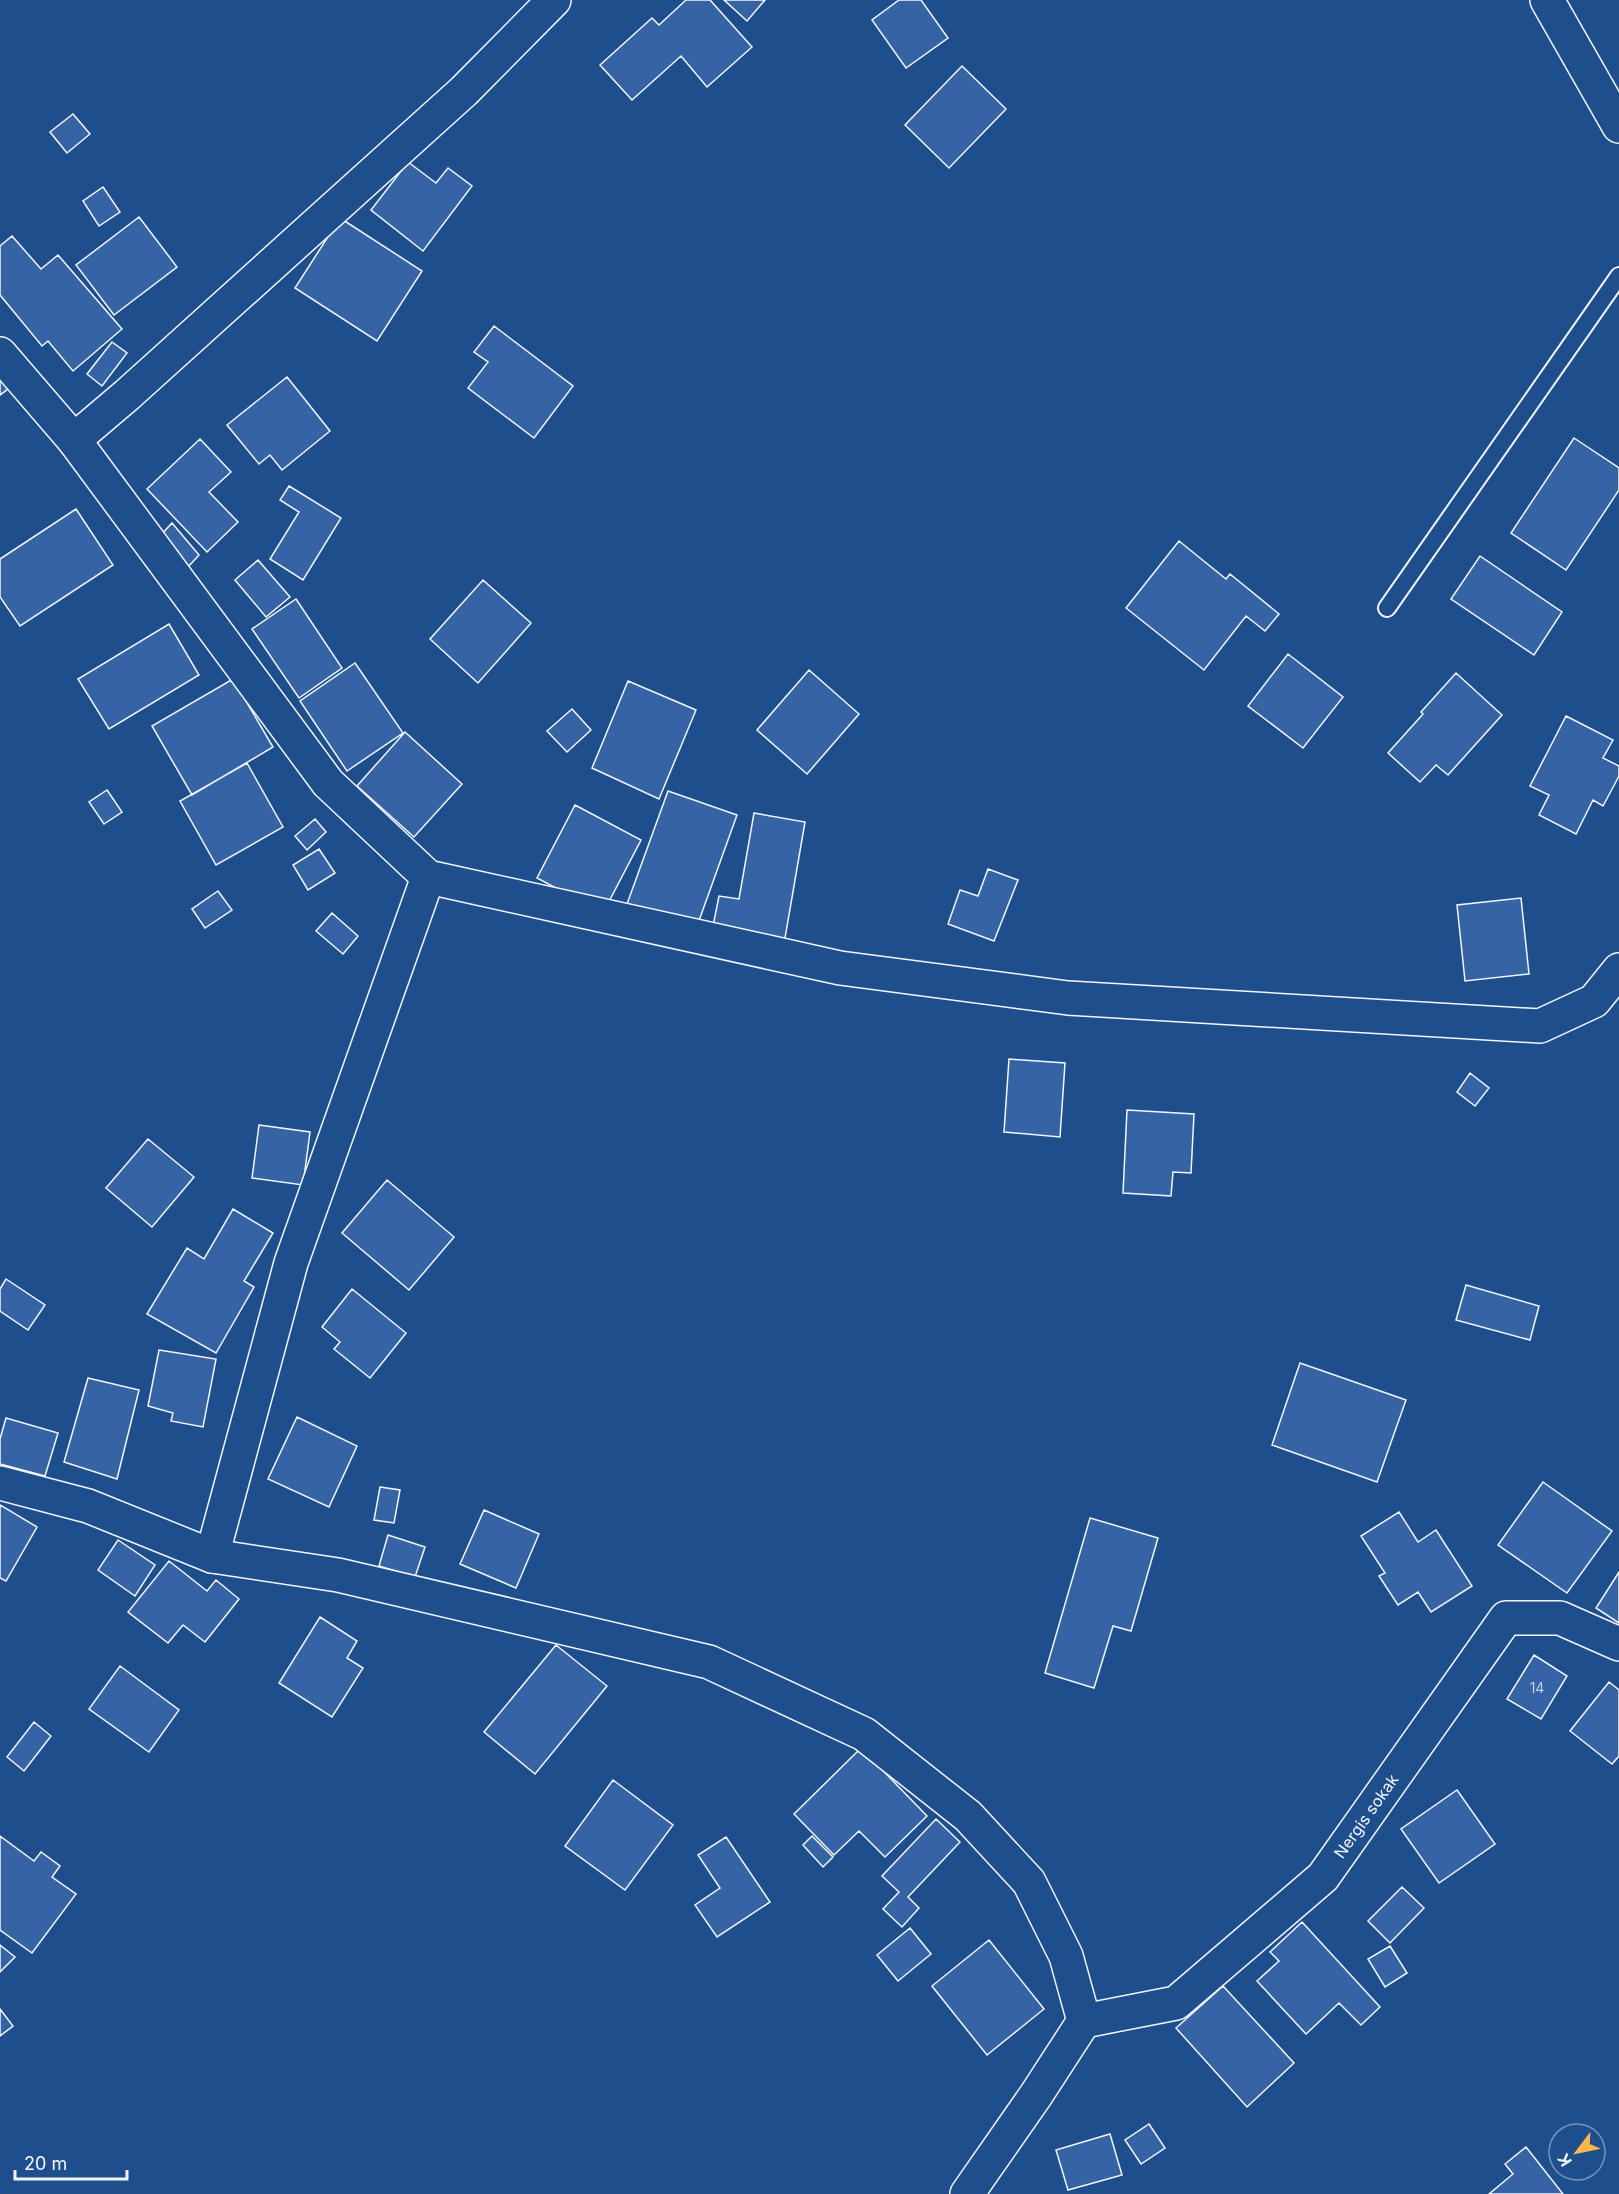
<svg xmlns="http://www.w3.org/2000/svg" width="1619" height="2194" font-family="Inter,sans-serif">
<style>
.building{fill:#3563a3;stroke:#f2f6ff;stroke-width:1.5}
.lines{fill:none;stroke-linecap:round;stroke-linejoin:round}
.lane-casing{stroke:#f2f6ff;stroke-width:20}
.street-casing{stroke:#f2f6ff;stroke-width:36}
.lane{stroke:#1f4e8c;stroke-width:16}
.street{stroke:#1f4e8c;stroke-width:33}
.labels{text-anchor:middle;stroke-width:4.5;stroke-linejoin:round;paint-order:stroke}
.number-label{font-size:14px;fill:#c3d1e8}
.street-label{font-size:16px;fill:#f2f6ff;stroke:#1f4e8c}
</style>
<rect width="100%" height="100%" fill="#1f4e8c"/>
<path class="building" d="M686,0H710L752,47L707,87L681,56L632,100L600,65L652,18L659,25Z
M724,0H765L747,21Z
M899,0H921L948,38L906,68L872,20Z
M962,66L1006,109L949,168L905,125Z
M73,114L90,134L67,153L50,132Z
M408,162L436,183L448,168L472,186L423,251L371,210Z
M103,187L120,212L99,226L83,201Z
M139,217L177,267L114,315L76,265Z
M340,218L422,271L377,341L295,288Z
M12,236L41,269L58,255L122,329L73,371L48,341L42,346L0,295V246Z
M494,326L573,386L534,438L468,388L488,362L474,352Z
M112,342L127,353L102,386L87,374Z
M0,370L12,386L0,395Z
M287,377L330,431L282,470L270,455L259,464L227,425Z
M1574,438L1619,468V490L1566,570L1511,533Z
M200,439L231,472L209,492L238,522L207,552L147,489Z
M289,486L341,518L303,580L270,559L299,512L280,500Z
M76,509L113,565L20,626L0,597V559Z
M172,523L199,555L187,568L160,536Z
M1179,541L1226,579L1230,574L1279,614L1265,631L1246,616L1204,670L1126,608Z
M1480,556L1562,612L1534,655L1451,599Z
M258,560L290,597L266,617L235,580Z
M483,580L531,623L478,683L430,639Z
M296,599L342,668L299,698L252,629Z
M169,624L199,675L109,729L78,679Z
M1288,654L1343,697L1303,748L1248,706Z
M355,663L403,733L347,771L300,701Z
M809,670L859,714L807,774L757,730Z
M1456,673L1502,715L1448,775L1436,765L1420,782L1388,753L1423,714L1421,712Z
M233,679L273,747L192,795L152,726Z
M628,681L696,710L659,799L592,768Z
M572,709L591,730L567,752L547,731Z
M1566,716L1613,740L1603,758L1619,766V776L1603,806L1593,800L1576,834L1539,815L1549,795L1530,786Z
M405,732L462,784L414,837L357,786Z
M247,763L283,827L216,865L180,801Z
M107,790L122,812L104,824L89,802Z
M668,791L737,815L696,929L627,904Z
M575,805L641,840L603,913L537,878Z
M754,813L805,822L784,944L712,931L719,896L739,899Z
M315,819L326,832L307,850L295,836Z
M319,849L335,873L308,890L293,865Z
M988,869L1018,880L994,941L948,924L960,890L978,896Z
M218,891L232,910L205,928L192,909Z
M1521,898L1529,974L1465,981L1457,905Z
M332,913L358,936L343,954L316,931Z
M1009,1059L1065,1063L1060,1137L1004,1132Z
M1470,1073L1489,1088L1475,1106L1457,1092Z
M1127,1110L1194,1114L1191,1173L1173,1172L1171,1196L1123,1193Z
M259,1125L310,1132L303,1185L252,1178Z
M148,1139L194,1177L152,1227L106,1188Z
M387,1180L454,1237L409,1290L342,1233Z
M233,1209L273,1233L244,1281L254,1287L216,1353L147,1314L187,1248L204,1259Z
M6,1279L45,1305L28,1330L0,1311V1289Z
M1466,1285L1539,1306L1530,1340L1456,1320Z
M352,1289L406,1333L370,1378L334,1349L340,1342L322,1327Z
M159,1350L216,1359L203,1427L171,1421L173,1413L148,1406Z
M1300,1363L1406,1400L1377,1482L1272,1445Z
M88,1378L139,1390L117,1479L64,1462Z
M297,1417L357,1446L329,1507L268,1479Z
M6,1418L58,1433L45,1476L0,1464V1439Z
M1543,1482L1612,1531L1567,1593L1498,1545Z
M380,1487L400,1490L394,1523L374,1520Z
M0,1505L37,1527L6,1581L0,1578Z
M484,1510L539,1534L516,1588L460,1564Z
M1399,1512L1418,1542L1436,1530L1472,1586L1431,1612L1418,1592L1398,1605L1379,1576L1385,1573L1361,1536Z
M1090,1518L1158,1538L1131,1631L1113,1626L1094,1688L1045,1673Z
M388,1535L425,1547L415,1577L379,1566Z
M118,1540L155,1565L135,1596L98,1570Z
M169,1561L207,1591L216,1580L239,1599L205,1642L183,1625L168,1643L128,1612Z
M1619,1572V1623L1596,1608Z
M320,1617L357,1641L347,1658L363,1668L332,1717L279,1683Z
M556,1645L607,1686L535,1774L484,1732Z
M1534,1655L1567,1676L1541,1719L1507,1699Z
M120,1666L179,1710L149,1752L89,1709Z
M1609,1682L1619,1690V1756L1612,1764L1570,1731Z
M34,1722L51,1736L24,1771L7,1757Z
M861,1748L927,1816L885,1857L859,1831L834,1855L794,1814Z
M613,1780L673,1825L625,1890L565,1846Z
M1457,1790L1495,1844L1439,1883L1401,1829Z
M936,1819L960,1842L908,1897L919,1908L902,1927L883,1909L899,1892L882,1876Z
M0,1836L34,1861L41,1852L60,1866L52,1877L76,1894L32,1953L0,1930Z
M812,1836L833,1857L823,1867L803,1845Z
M726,1837L770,1902L717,1937L695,1905L720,1888L698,1855Z
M1402,1887L1424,1908L1390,1943L1368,1921Z
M1302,1922L1380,2007L1361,2025L1339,2003L1306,2034L1257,1981L1279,1961L1270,1952Z
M910,1928L931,1954L898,1981L877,1955Z
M989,1940L1044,2009L987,2055L932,1986Z
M0,1945L15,1957L0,1972Z
M1390,1946L1407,1973L1385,1987L1368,1959Z
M1223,1986L1294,2063L1247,2107L1176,2028Z
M0,2009L13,2026L0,2036Z
M1149,2124L1165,2148L1141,2164L1125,2140Z
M1110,2134L1122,2175L1068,2190L1056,2150Z
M1526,2147L1563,2194H1489L1513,2174L1505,2164Z"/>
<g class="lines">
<defs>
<path id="lane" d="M1387,608L1619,276"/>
<g id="street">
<path d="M1547,0L1619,126"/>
<path d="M0,354L74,440L328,783L428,877L840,968L1068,998L1540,1026L1594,1001L1619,970"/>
<path d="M74,440L127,395L464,91L554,0"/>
<path d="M0,1483L88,1506L212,1556L338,1575L709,1662L864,1734L968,1816L1029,1882L1066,1956L1084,2021L1036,2095L967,2194"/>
<path d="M212,1556L291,1263L428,877"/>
<path id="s1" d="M1084,2021L1176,2003L1323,1877L1506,1618H1560L1619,1644"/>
</g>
</defs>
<use href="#lane" class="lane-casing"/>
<use href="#street" class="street-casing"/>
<use href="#lane" class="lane"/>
<use href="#street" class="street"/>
</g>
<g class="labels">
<g class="number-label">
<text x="1537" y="1693">14</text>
</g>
<g class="street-label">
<text dy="6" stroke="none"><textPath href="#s1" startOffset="362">Nergis sokak</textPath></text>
</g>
</g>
<g transform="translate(1577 2152) rotate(238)"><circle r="28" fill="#1f4e8c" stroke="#7391ba" stroke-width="1.5"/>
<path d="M0-4.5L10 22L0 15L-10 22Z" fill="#ffb74d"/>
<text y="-9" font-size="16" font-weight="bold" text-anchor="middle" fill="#f2f6ff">K</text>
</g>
<path d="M15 2170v9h112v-9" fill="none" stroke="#f2f6ff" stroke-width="3"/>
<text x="24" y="2170" font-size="18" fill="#f2f6ff" stroke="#1f4e8c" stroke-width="4.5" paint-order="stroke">20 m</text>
</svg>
